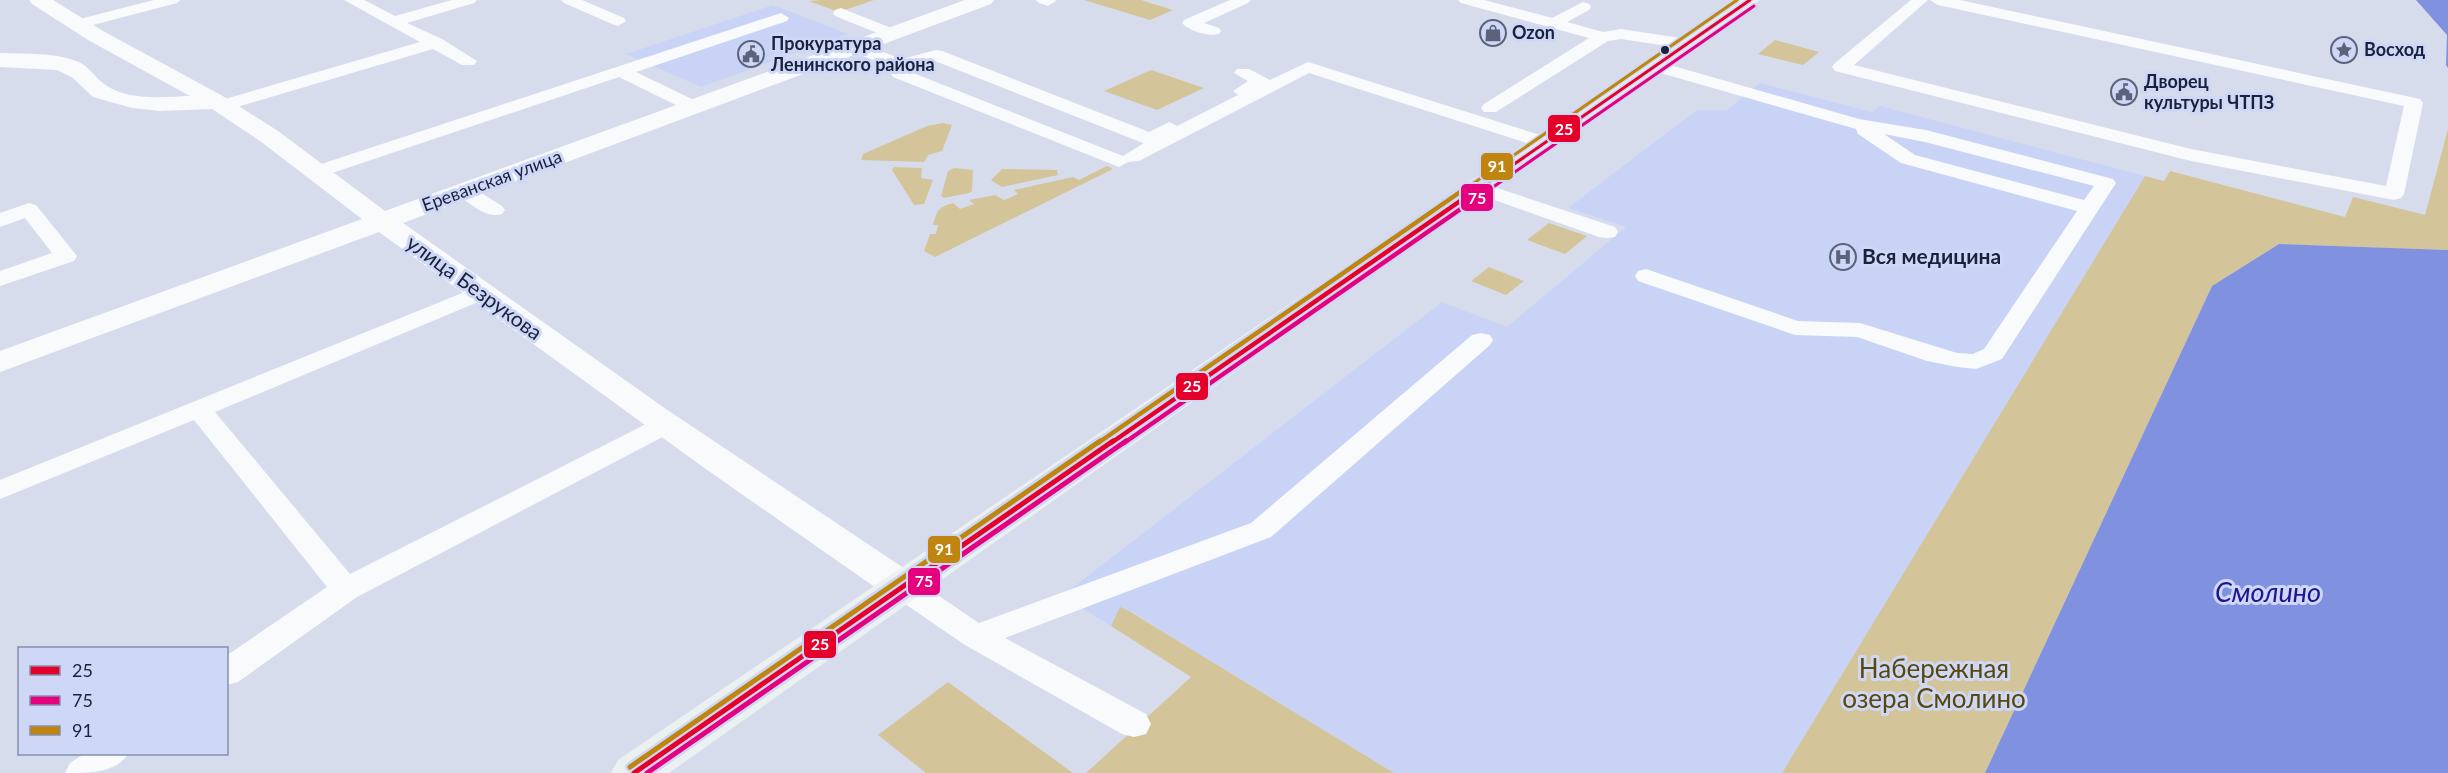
<svg xmlns="http://www.w3.org/2000/svg" width="2448" height="773" font-family="Lato,sans-serif">
<style>
.built{fill:#c9d3f6}
.green{fill:#d3c599}
.water{fill:#8091e0}
.lines{fill:none;stroke-linecap:round;stroke-linejoin:round}
.service{fill:#f9fafc;fill-rule:evenodd}
.minor{fill:#f9fafc;fill-rule:evenodd}
.primary{fill:#ebf0f0;fill-rule:evenodd}
.bus-1-far2-casing{stroke:#ced8f6;stroke-width:6}
.bus-1-far1-casing{stroke:#ced8f6;stroke-width:9}
.bus-1-casing{stroke:#ced8f6;stroke-width:10}
.bus-2-far2-casing{stroke:#ced8f6;stroke-width:6}
.bus-2-far1-casing{stroke:#ced8f6;stroke-width:9}
.bus-2-casing{stroke:#ced8f6;stroke-width:10}
.bus-3-far2-casing{stroke:#ced8f6;stroke-width:6}
.bus-3-far1-casing{stroke:#ced8f6;stroke-width:9}
.bus-3-casing{stroke:#ced8f6;stroke-width:10}
.bus-1-far2{stroke:#e4002b;stroke-width:3}
.bus-1-far1{stroke:#e4002b;stroke-width:4.5}
.bus-1{stroke:#e4002b;stroke-width:5}
.bus-2-far2{stroke:#e5007d;stroke-width:3}
.bus-2-far1{stroke:#e5007d;stroke-width:4.5}
.bus-2{stroke:#e5007d;stroke-width:5}
.bus-3-far2{stroke:#c0850f;stroke-width:3}
.bus-3-far1{stroke:#c0850f;stroke-width:4.5}
.bus-3{stroke:#c0850f;stroke-width:5}
.bus-dot{fill:#1a213d;stroke:#ced8f6;stroke-width:2}
.labels{text-anchor:middle;stroke-width:6;stroke-linejoin:round;paint-order:stroke}
.far-poi-label{font-size:18px;font-weight:bold;fill:#1a213d;stroke:#ced8f6;text-anchor:start}
.far-street-label{font-size:18px;fill:#1a213d;stroke:#ced8f6}
.poi-label{font-size:21px;font-weight:bold;fill:#1a213d;stroke:#ced8f6;text-anchor:start}
.street-label{font-size:21px;fill:#1a213d;stroke:#ced8f6}
.near-park-label{font-size:26px;fill:#59480e;stroke:#ced8f6}
.near-water-label{font-size:27px;font-style:italic;fill:#1e1595;stroke:#ced8f6}
.line-badge{stroke:#ced8f6;stroke-width:2}
.badge-label{font-size:16px;text-anchor:middle;font-weight:bold;fill:#fff}
</style>
<rect width="100%" height="100%" fill="#d7dced"/>
<path class="built" d="M773,5L848,34L701,87L626,54Z
M1760,83L1872,112L1880,106L2145,176L1782,773H1394L1130,611L1111,626L1062,596L1442,302L1507,327L1626,227L1568,208L1697,110H1727Z"/>
<path class="green" d="M822,0H874L839,12L809,1Z
M1084,0H1141L1173,10L1150,20Z
M1775,40L1819,52L1803,65L1758,54Z
M1151,70L1204,88L1157,110L1104,91Z
M943,123L952,125L942,151L928,155L924,162L861,160L863,154L927,126Z
M2448,129V250L2279,244L2212,286L1985,773H1782L2145,176L2164,181L2170,171L2345,217L2353,197L2425,215Z
M1107,166L1113,169L935,257L924,251L930,234H936L938,225H933C937,211 938,207 953,203L960,209L974,204L969,200L995,195L1004,200L1018,194L1014,190L1073,177L1079,180Z
M894,167L922,168L921,178L933,180L924,204L914,205L892,170Z
M954,168L973,170L972,191L969,193L944,198L941,196L948,171Z
M1002,169L1057,170L1058,175L1002,187L991,180Z
M1549,223L1587,236L1565,254L1527,240Z
M1489,267L1524,281L1506,295L1471,281Z
M1120,607L1129,611L1394,773H1086L1191,677L1111,626Z
M948,682L1073,773H926L878,735Z"/>
<path class="water" d="M2416,0H2448V68L2446,65L2447,35Z
M2279,244L2448,250V773H1985L2212,286Z"/>
<g class="lines">
<path class="service" d="M154,0H180L177,3L74,30L66,25L68,22Z
M344,0H364L395,16L452,0H477L474,3L407,23L442,39L477,61L474,65H462L433,49L227,110H215L212,106L215,102L420,42Z
M561,0H582L624,18L626,21L618,26L612,24L564,3Z
M1036,0H1055L1056,1L1048,6L1039,3Z
M1230,0H1251L1248,3L1204,23L1219,28L1221,31L1219,34C1208,37 1189,31 1182,23L1184,20Z
M1458,0H1484L1552,18L1583,2L1589,4L1591,7L1589,10L1567,22L1603,32L1621,29L1687,39L1695,44L1687,49L1621,39L1608,41L1496,112H1484L1481,108L1484,104L1589,38L1461,3Z
M1911,0H1928L1854,65L2191,149L2386,186L2404,106L1938,5L1930,0H1960L2420,99L2423,103L2404,194L2401,198L2394,200L2191,161L1835,71L1832,67L1835,63Z
M841,8L899,31L901,34L893,39L887,37L835,16L833,13L835,10Z
M781,13L789,18L787,21L636,72L700,103L703,107L700,111H688L619,77L323,176H309L306,172L309,168Z
M856,42L902,59L936,50L942,51L1149,132L1169,122L1177,126L1238,95L1233,91L1248,81L1234,73L1237,69H1249L1270,80L1308,62L1553,139L1556,143L1553,147H1539L1309,73L1139,161L1128,162L1119,167L893,77L890,73L892,67L850,51L848,47ZM935,61L1143,143H1144L1123,156L908,71L909,68Z
M1656,61L1859,119L1926,130L2113,179L2116,183L2002,359L1976,369L1957,367L1927,361L1857,337L1795,335L1638,281L1635,276L1638,271L1646,269L1798,321L1860,323L1957,353L1973,354L1984,349L2077,211L1901,163L1858,134L1856,129L1650,70L1647,66L1650,62ZM1884,134L1925,142L2094,186L2084,200L1915,155Z
M1479,182L1615,227L1618,232L1615,237L1607,238L1599,237L1472,192L1469,188L1472,184Z
M465,185L472,187L502,206L505,210L502,214C486,219 471,204 458,195L455,191L458,187Z
M29,203L36,205L77,256L74,261L0,286V271L52,253L25,218L0,227V213Z
M482,285L490,287L494,292L490,297L215,412L350,574L656,419L665,417L674,419L678,425L674,431L357,597L238,682L226,685V656L327,587L194,420L0,499V480Z
M1481,333L1490,335L1493,340L1490,345L1271,537L1005,638L1146,714L1151,724L1146,734L1134,737L1122,734L965,645L892,595L888,587L892,579L903,576L914,579L979,623L1251,523L1472,335Z
M84,754H128C116,773 90,773 65,773L70,763Z"/>
<path class="minor" d="M29,0H53L103,31L221,95L278,131L385,211L965,0H994L991,4L403,223L666,409L917,577L923,587L917,597L903,601L889,597L703,467L379,232L0,372V351L362,219L260,141L212,109L160,111L132,108L93,97L73,78L57,70L0,67V53C26,54 54,52 79,62C91,68 96,79 107,86C130,101 164,97 190,96L88,40L32,4Z"/>
<path class="primary" d="M1737,0H1760L669,773H611L618,760Z"/>
<defs>
<path id="bus-1-far2" d="M1474,192L1750,0"/>
<path id="bus-1-far1" d="M1111,443L1476,190"/>
<path id="bus-1" d="M634,773L1113,441"/>
<path id="bus-2-far2" d="M1486,192L1754,6"/>
<path id="bus-2-far1" d="M1124,443L1488,190"/>
<path id="bus-2" d="M647,773L1126,441"/>
<path id="bus-3-far2" d="M1461,192L1737,0"/>
<path id="bus-3-far1" d="M1098,443L1463,190"/>
<path id="bus-3" d="M630,767L1100,441"/>
</defs>
<use href="#bus-1-far2" class="bus-1-far2-casing"/>
<use href="#bus-1-far1" class="bus-1-far1-casing"/>
<use href="#bus-1" class="bus-1-casing"/>
<use href="#bus-2-far2" class="bus-2-far2-casing"/>
<use href="#bus-2-far1" class="bus-2-far1-casing"/>
<use href="#bus-2" class="bus-2-casing"/>
<use href="#bus-3-far2" class="bus-3-far2-casing"/>
<use href="#bus-3-far1" class="bus-3-far1-casing"/>
<use href="#bus-3" class="bus-3-casing"/>
<use href="#bus-1-far2" class="bus-1-far2"/>
<use href="#bus-1-far1" class="bus-1-far1"/>
<use href="#bus-1" class="bus-1"/>
<use href="#bus-2-far2" class="bus-2-far2"/>
<use href="#bus-2-far1" class="bus-2-far1"/>
<use href="#bus-2" class="bus-2"/>
<use href="#bus-3-far2" class="bus-3-far2"/>
<use href="#bus-3-far1" class="bus-3-far1"/>
<use href="#bus-3" class="bus-3"/>
</g>
<defs>
<symbol id="shop-ring" viewBox="-11 -11 22 22"><circle r="9.5" fill="#ced8f6" stroke="#5c627b" stroke-width="1.5"/><path d="M-5-2.5h2.3a2.7 3.5 0 0 1 5.4 0H5L5.5 6h-11ZM-1.5-2.5h3a1.5 2.3 0 0 0-3 0Z" fill="#5c627b"/></symbol>
<symbol id="sight-ring" viewBox="-11 -11 22 22"><circle r="9.5" fill="#ced8f6" stroke="#5c627b" stroke-width="1.5"/><path d="M0-6L1.8-2.2L6-1.7L2.9 1.2L3.7 5.4L0 3.3L-3.7 5.4L-2.9 1.2L-6-1.7L-1.8-2.2Z" fill="#5c627b"/></symbol>
<symbol id="civic-ring" viewBox="-11 -11 22 22"><circle r="9.5" fill="#ced8f6" stroke="#5c627b" stroke-width="1.5"/><path d="M-.6-6.5H3V-4.5H.6V-3L4-1V1h2V6H-6V1h2V-1L-.6-3ZM-1.2 2.5V6h2.4V2.5Z" fill="#5c627b"/></symbol>
<symbol id="hospital-ring" viewBox="-11 -11 22 22"><circle r="9.5" fill="#ced8f6" stroke="#5c627b" stroke-width="1.5"/><path d="M-5-5h3v3.5h4V-5h3V5h-3V1.5h-4V5h-3Z" fill="#5c627b"/></symbol>
</defs>
<g fill-rule="evenodd">
<use href="#shop-ring" x="1478" y="18" width="30" height="30"/>
<use href="#sight-ring" x="2329" y="35" width="30" height="30"/>
<use href="#civic-ring" x="736" y="39" width="30" height="30"/>
<use href="#civic-ring" x="2109" y="77" width="30" height="30"/>
<use href="#hospital-ring" x="1828" y="242" width="30" height="30"/>
</g>
<circle class="bus-dot" cx="1665" cy="50" r="5"/>
<g class="labels">
<g class="far-poi-label">
<text x="1512" y="39">Ozon</text>
<text x="771" y="50">Прокуратура<tspan x="771" dy="21">Ленинского района</tspan></text>
<text x="2364" y="56">Восход</text>
<text x="2144" y="88">Дворец<tspan x="2144" dy="21">культуры ЧТПЗ</tspan></text>
</g>
<g class="far-street-label">
<text transform="translate(492 181) rotate(-20)" y="6">Ереванская улица</text>
</g>
<g class="poi-label">
<text x="1862" y="264">Вся медицина</text>
</g>
<g class="street-label">
<text transform="translate(474 288) rotate(36)" y="7">улица Безрукова</text>
</g>
<g class="near-park-label">
<text x="1934" y="678">Набережная<tspan x="1934" dy="30">озера Смолино</tspan></text>
</g>
<g class="near-water-label">
<text x="2268" y="602">Смолино</text>
</g>
</g>
<g class="line-badge">
<rect x="1547" y="114" width="34" height="29" rx="6" fill="#e4002b"/>
<rect x="1480" y="152" width="34" height="29" rx="6" fill="#c0850f"/>
<rect x="1460" y="183" width="34" height="29" rx="6" fill="#e5007d"/>
<rect x="1175" y="372" width="34" height="29" rx="6" fill="#e4002b"/>
<rect x="927" y="535" width="34" height="29" rx="6" fill="#c0850f"/>
<rect x="907" y="567" width="34" height="29" rx="6" fill="#e5007d"/>
<rect x="803" y="630" width="34" height="29" rx="6" fill="#e4002b"/>
</g>
<g class="badge-label">
<text x="1564" y="135">25</text>
<text x="1497" y="172">91</text>
<text x="1477" y="204">75</text>
<text x="1192" y="392">25</text>
<text x="944" y="555">91</text>
<text x="924" y="587">75</text>
<text x="820" y="650">25</text>
</g>
<rect x="18" y="647" width="210" height="108" fill="#ced8f6" stroke="#868fac" stroke-width="1.5"/>
<rect x="30" y="666" width="30" height="9" fill="#e4002b" stroke="#868fac" stroke-width="1.5"/>
<text x="72" y="677" font-size="18" fill="#1a213d">25</text>
<rect x="30" y="696" width="30" height="9" fill="#e5007d" stroke="#868fac" stroke-width="1.5"/>
<text x="72" y="707" font-size="18" fill="#1a213d">75</text>
<rect x="30" y="726" width="30" height="9" fill="#c0850f" stroke="#868fac" stroke-width="1.5"/>
<text x="72" y="737" font-size="18" fill="#1a213d">91</text>
</svg>
